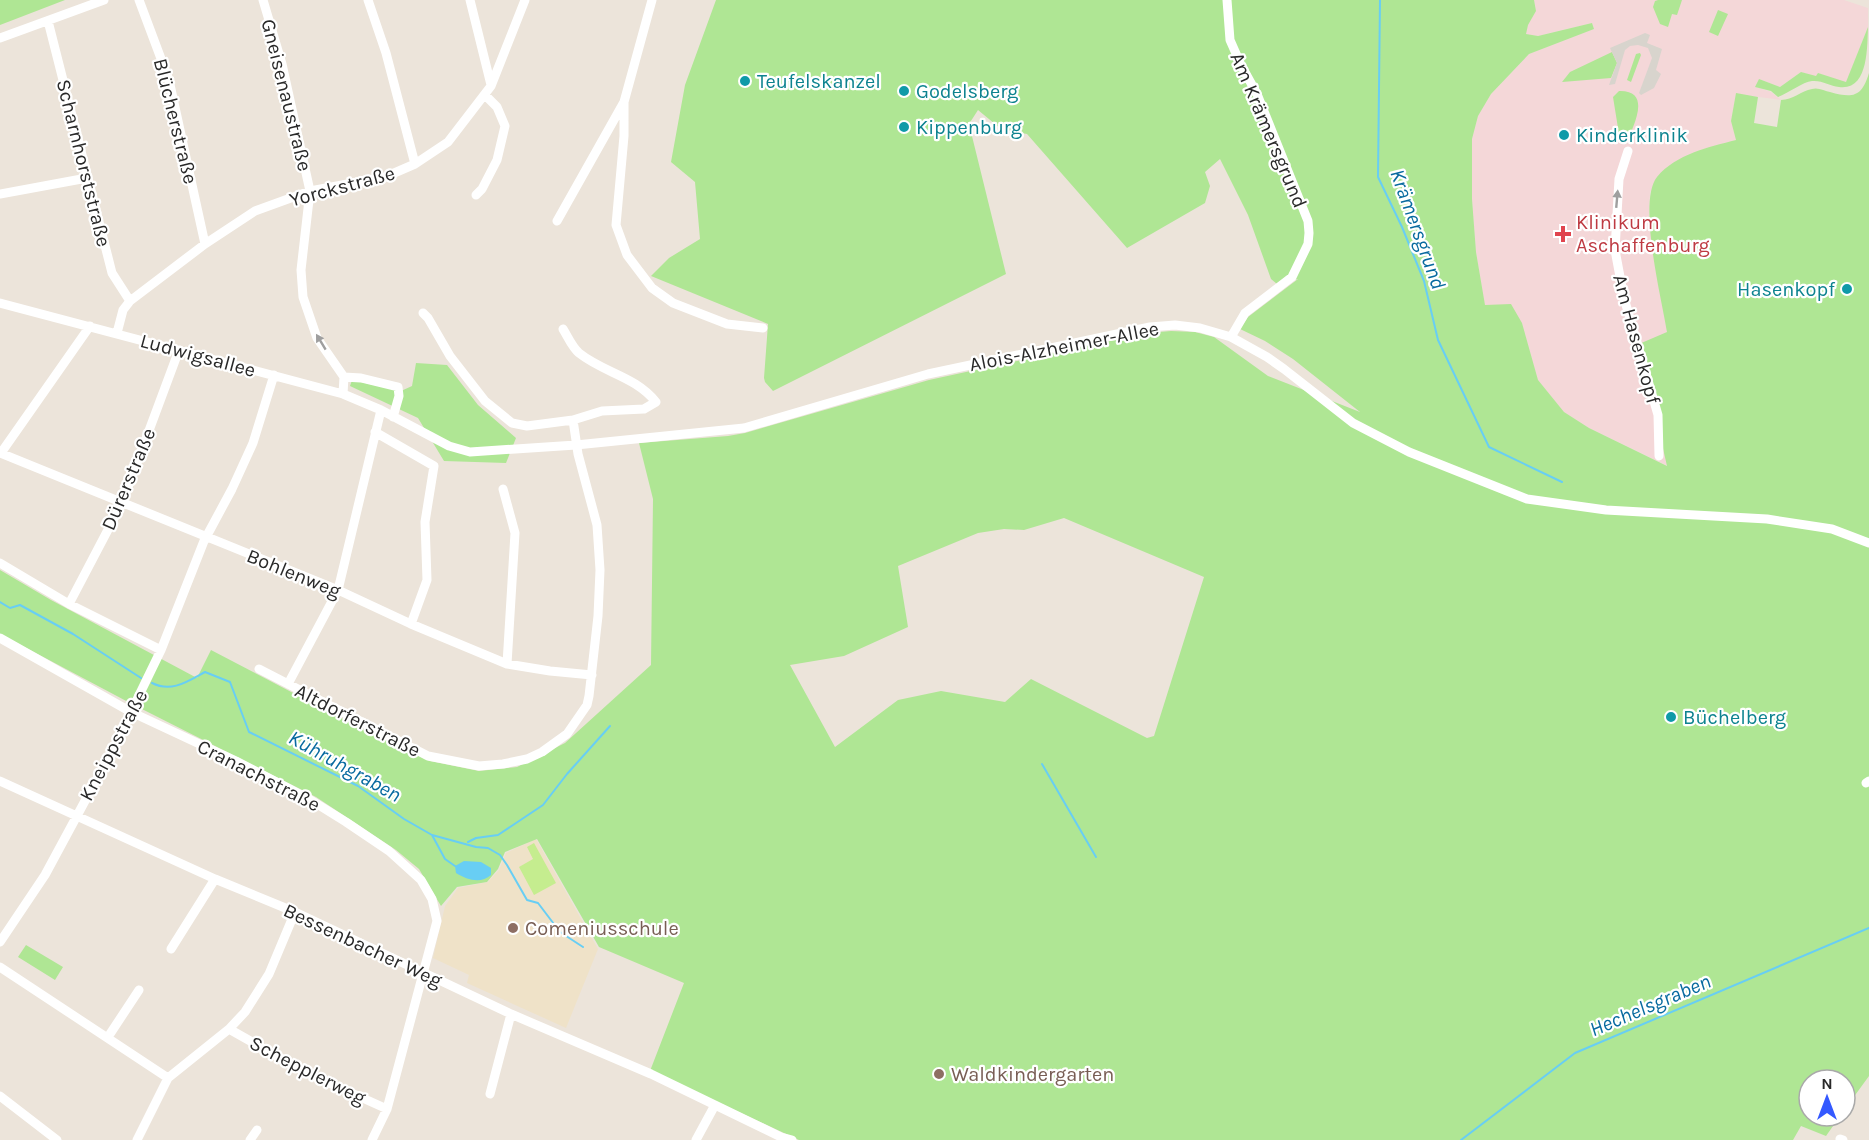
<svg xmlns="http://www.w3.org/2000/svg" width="1869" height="1140" font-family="Karla,sans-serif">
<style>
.education{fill:#efe2c8}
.medical{fill:#f4d7d8}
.green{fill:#afe694;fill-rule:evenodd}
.pitch{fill:#c5ed8f}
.plaza{fill:#d8d4cd}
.water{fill:#68cef4}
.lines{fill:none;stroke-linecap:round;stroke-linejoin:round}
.stream{stroke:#68cef4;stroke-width:2}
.minor{stroke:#fff;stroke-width:9}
.oneway{fill:#9f9f9f}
.culture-dot{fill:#0f9aa8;stroke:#fff;stroke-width:2}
.health-dot{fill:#e0444e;stroke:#fff;stroke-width:2}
.education-dot{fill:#8d6e63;stroke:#fff;stroke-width:2}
.labels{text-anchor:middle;stroke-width:4.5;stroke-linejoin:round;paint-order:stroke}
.culture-label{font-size:20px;fill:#0d838f;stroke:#fff;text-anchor:start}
.street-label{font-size:20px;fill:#292929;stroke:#fff}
.health-label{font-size:20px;fill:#be3a42;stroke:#fff;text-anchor:start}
.education-label{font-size:20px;fill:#785e54;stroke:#fff;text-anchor:start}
.water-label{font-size:21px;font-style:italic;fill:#076a9f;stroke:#fff}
</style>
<rect width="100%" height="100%" fill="#ece4da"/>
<path class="education" d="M536,839L598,949L566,1028L467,983L469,975L433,958L445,906L458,888L488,882L499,870L506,853Z"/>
<path class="medical" d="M1534,0H1844L1868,8V27L1846,83L1818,73L1816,77L1801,72L1780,87L1759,79L1756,87L1771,92L1781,100L1736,94L1731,121L1736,140L1697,151L1650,192L1649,216L1667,332L1656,419L1668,466L1589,428L1564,412L1538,380L1522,323L1485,306L1476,252L1472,199V139L1478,116L1491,94L1529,54L1594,29L1592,23L1538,36L1525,34L1528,25L1536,11Z"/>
<path class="green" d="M0,0H65L0,25Z
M716,0H1225L1231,42L1230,0H1534L1536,11L1528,25L1526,34L1538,36L1592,23L1594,29L1529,54L1491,94L1478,116L1472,139V199L1476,252L1485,305L1511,304L1522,323L1538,380L1564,412L1589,428L1667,466L1639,344L1667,332C1662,300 1637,202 1657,177C1676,154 1709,147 1736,140L1731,121L1736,93L1758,97L1754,123L1777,127L1781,100C1793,100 1801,91 1812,89C1818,87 1825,91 1830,92C1854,99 1862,96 1869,73V1076L1845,1109V1080H1809V1116H1840L1826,1136L1801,1126L1793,1140H799L650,1071L684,983L599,947L537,839L505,852L498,869L487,882L457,887L441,906L419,869L396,850L316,797L130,703L0,634V570L51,600L197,678L211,650L362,729L430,761L479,771L517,767L565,743L651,665L653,499L639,443L728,436L745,433L929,380L1147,333L1171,331L1195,332L1214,337L1268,376L1360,412L1293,359L1265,341L1240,329L1248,317L1298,279L1277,284L1271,279L1248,215L1220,159L1205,172L1210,186L1205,203L1127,248L1027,134L1001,129L978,110L969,124L1006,274L773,391L765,382L764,378L768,324L651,276L669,258L700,239L695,182L671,162L685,85ZM1064,518L1204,577L1154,736L1147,738L1031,679L1005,702L941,691L898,700L835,747L790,665L844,656L908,627L898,566L978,533L1004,529L1024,530Z
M1658,0H1682L1677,15L1672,14L1668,27L1660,24L1653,7L1655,1Z
M1718,10L1728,14L1718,36L1709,32Z
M1868,27C1867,46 1869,91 1839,87C1830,86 1822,80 1812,81C1803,82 1788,93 1778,97L1771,91L1755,87L1759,79L1780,87L1801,72L1816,76L1818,73L1846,82Z
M1612,52L1617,63L1611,78L1562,82L1570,72Z
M1640,53L1641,55L1631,82L1627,80L1636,54Z
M1619,91C1653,90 1633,127 1626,144L1617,138L1618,128L1613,97Z
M416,363L447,365L478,405L516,438L506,463L444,461L418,418L350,386L352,380L401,391L412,386Z
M26,945L63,967L55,980L18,957Z"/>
<path class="pitch" d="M534,843L556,883L534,895L519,867L533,859L527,847Z"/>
<path class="plaza" d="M1645,33L1650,35L1647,43L1662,49L1656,70L1661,74L1654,88L1641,95L1639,93L1652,58L1648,48L1638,45L1630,46L1625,50L1615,84L1609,85L1617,63L1610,48Z"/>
<path class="water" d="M464,861L481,862L491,868V875C481,884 467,880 456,873L455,866Z"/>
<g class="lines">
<path class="stream" d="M1380,0L1378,177L1402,227L1424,281L1438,340L1489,447L1562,482
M0,602L10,608L20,605L73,634L141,678
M152,683C172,693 188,681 205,672L230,682L249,732L358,786L404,819L432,835L476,847L488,848L500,855L507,865L527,900L538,903L560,932L583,947
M1042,764L1096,857
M432,835L445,859L455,866
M468,842L476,838L498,835L543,805L567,774L610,726
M1461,1140L1575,1053L1869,928"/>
<path class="minor" d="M139,0L169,80L205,244
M263,0L282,64L310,191L301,270L303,297L317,338L344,377L343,394
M368,0L386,53L415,164
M470,0L491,85
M1227,0L1230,40L1241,65L1257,94L1308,221L1309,233L1308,244L1292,277L1245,313L1231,337
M48,21L112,273L130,301
M0,38L104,0
M624,102V136L616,225L627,255L652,288L673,303L727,324L763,328
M1628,151L1619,179L1615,250L1624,298L1658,415L1659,456
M0,194L87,178
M476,195L482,189L497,160L505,126L497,107L485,95
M557,221L624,102L652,0
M0,303L343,394L381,410L449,446L470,452L576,445L744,428L928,374L1150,327L1175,325L1200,328L1231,337L1267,357L1284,369L1353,423L1409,452L1527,499L1606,510L1767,519L1832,529L1869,543
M423,313L428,318L450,356L485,401L512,423L527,426L573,420L602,411L644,409L656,402C635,376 604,373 579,353C572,347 568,337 563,329
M117,333L123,310L130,301L205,244L255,211L310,191L385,177L415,164L448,142L491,86L525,0
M344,377L361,378L398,387L399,396L393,417
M375,432L434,466L425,522L427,580L411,624
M0,453L338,590L411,624L507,664L550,671L592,675
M1,453L90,326
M503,489L515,533L507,664
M0,563L69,604L161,650
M69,604L122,503L179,350
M0,638L131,712L236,761L309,799L346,822L389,851L421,880L432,899L437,921L387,1109L372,1140
M259,669L428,756L479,766L503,764L527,759L542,752L567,734L587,705L589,696L598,616L600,570L597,525L578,454L573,420
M288,684L338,590L381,410
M0,781L215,879L295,912L511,1014L651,1074L781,1137L792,1140
M1866,783L1869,781
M0,942L45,875L113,749L161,650L204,541L232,489L253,443L274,375
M171,949L215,879
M0,967L168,1078
M229,1029L307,1073L387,1109
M108,1037L139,990
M490,1094L511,1014
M0,1096L57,1140
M1840,1139L1843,1140
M137,1140L168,1078L229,1029L245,1012L269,974L295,912
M250,1140L257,1130
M696,1140L715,1105"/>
</g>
<defs><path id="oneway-solid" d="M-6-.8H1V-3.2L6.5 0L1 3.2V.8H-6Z" transform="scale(1.5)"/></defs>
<g class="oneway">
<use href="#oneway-solid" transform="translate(1617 199) rotate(-85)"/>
<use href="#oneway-solid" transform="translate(321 342) rotate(-121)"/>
</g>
<g class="culture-dot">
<circle cx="745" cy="81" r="6"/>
<circle cx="904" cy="91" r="6"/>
<circle cx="904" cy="127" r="6"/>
<circle cx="1564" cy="135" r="6"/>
<circle cx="1847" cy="289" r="6"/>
<circle cx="1671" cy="717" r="6"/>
</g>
<path class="health-dot" d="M1560 225h6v6h6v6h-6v6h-6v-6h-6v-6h6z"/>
<g class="education-dot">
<circle cx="513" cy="928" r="6"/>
<circle cx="939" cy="1074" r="6"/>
</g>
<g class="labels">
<g class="culture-label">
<text x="757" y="88">Teufelskanzel</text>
<text x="916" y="98">Godelsberg</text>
<text x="916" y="134">Kippenburg</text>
<text x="1576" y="142">Kinderklinik</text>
<text x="1835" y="296" text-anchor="end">Hasenkopf</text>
<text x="1683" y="724">Büchelberg</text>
</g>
<g class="street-label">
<text transform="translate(287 95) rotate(76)" y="7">Gneisenaustraße</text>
<text transform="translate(176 121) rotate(76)" y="7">Blücherstraße</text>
<text transform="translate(1269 130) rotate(67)" y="7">Am Krämersgrund</text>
<text transform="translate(84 163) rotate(76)" y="7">Scharnhorststraße</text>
<text transform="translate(342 186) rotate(-15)" y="7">Yorckstraße</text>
<text transform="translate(1637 339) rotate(75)" y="7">Am Hasenkopf</text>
<text transform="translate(1064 346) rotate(-11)" y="7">Alois-Alzheimer-Allee</text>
<text transform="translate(198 355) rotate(15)" y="7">Ludwigsallee</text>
<text transform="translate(128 479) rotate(-67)" y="7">Dürerstraße</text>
<text transform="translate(294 573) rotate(22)" y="7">Bohlenweg</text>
<text transform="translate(358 720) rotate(27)" y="7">Altdorferstraße</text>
<text transform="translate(113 745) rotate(-62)" y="7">Kneippstraße</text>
<text transform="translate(259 775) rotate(27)" y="7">Cranachstraße</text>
<text transform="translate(363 945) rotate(25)" y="7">Bessenbacher Weg</text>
<text transform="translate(308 1070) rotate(27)" y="7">Schepplerweg</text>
</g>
<g class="health-label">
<text x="1576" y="229">Klinikum<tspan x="1576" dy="23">Aschaffenburg</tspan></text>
</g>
<g class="education-label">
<text x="525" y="935">Comeniusschule</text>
<text x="951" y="1081">Waldkindergarten</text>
</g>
<g class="water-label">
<text transform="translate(1418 229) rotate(70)" y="7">Krämersgrund</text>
<text transform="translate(345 766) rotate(29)" y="7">Kühruhgraben</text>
<text transform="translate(1650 1005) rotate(-23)" y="7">Hechelsgraben</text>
</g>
</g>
<g transform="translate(1827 1098)"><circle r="28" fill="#ffffff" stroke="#a9a9a9" stroke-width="1.5"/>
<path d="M0-4.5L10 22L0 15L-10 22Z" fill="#3459ff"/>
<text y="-9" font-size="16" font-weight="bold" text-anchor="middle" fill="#292929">N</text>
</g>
</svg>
